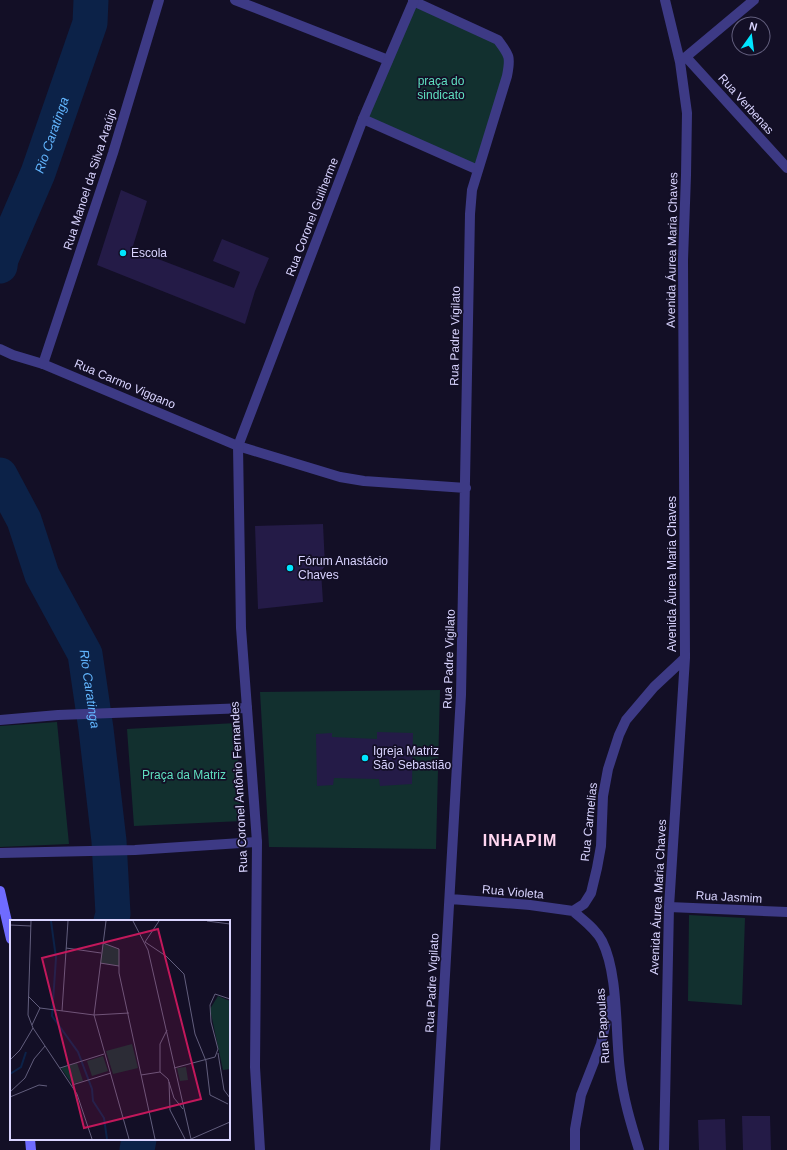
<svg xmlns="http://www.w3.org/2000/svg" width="787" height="1150" font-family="Helvetica,sans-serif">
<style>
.green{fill:#12302f}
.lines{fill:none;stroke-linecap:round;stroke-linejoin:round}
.river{stroke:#0c2248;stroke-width:35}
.building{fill:#241b47}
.minor{stroke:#3d3a85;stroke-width:10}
.tertiary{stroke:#3d3a85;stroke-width:10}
.secondary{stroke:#6f6bff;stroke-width:10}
.poi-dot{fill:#00e5ff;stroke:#130f26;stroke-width:1.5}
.labels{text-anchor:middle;stroke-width:3.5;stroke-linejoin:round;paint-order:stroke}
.park-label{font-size:12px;fill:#5fe0c0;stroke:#130f26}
.street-label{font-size:12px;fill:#d9d4ff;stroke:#130f26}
.poi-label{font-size:12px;fill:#d9d4ff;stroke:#130f26;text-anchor:start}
.water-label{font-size:13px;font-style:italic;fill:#62b6ff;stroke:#130f26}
.district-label{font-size:16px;font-weight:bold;letter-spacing:1px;fill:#ffd6f0;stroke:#130f26}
.inset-river{fill:none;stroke:#0c2248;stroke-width:2}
.inset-road{fill:none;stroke:#625e7d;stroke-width:1}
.view{fill:#c2185b;fill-opacity:0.15;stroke:#c2185b;stroke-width:2}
.inset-edge{fill:none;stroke:#d9d4ff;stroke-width:2}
</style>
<rect width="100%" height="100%" fill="#130f26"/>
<path class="green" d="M413,1L498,40L510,60L478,170L363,119Z
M440,690L436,849L269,847L260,692Z
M57,722L69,844L0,847V726Z
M236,723L242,821L134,826L127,729Z
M689,915L745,918L742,1005L688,1001Z"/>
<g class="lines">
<g class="river">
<path id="s1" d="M0,266L1,259L38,173L90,23L91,0"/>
<path id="s2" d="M0,475L24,520L42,575L85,654L96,729L109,841L113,914L111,921"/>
<path d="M137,1150L139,1139"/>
</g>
</g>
<path class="building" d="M121,190L147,201L132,249L234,288L240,272L213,261L222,239L269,258L255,291L245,324L97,265Z
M323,524L325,566L321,571L323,602L258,609L255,526Z
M377,732L413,733L412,784L380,786L379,779L334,778L333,785L317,786L316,734L332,733V737L377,739Z
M742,1116H770L771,1150H743Z
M725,1119L726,1150H699L698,1120Z"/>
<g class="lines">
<path class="minor" d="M235,0L388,60
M413,1L498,40C509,55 511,56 507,76L472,190L470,214L461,695L435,1150
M686,57L787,168
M681,61L754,0
M363,119L478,170
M43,364L113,153L159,0
M238,446L340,477L364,481L466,488
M0,720L58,715L247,708
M0,853L135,850L257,842
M450,899L530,905L573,911
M669,907L787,912
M573,911L584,904L591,893L597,868L601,846L603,796L608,769L619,735L626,720L654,687L685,658
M573,911C583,920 596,929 602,941C619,975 615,1033 620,1070C623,1098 631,1124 639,1150
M575,1150V1129L581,1095L601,1044L611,1000
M664,1150L669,907L685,658L683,260L686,175L687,113L680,62L665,0"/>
<path class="tertiary" d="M0,349L13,355L43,364L238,446
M260,1150L255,1067L257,842L241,628L238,446L363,119L414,0"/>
<path class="secondary" d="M0,891L11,939
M30,1139L31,1150"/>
</g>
<g class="poi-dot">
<circle cx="123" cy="253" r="4"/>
<circle cx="290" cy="568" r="4"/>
<circle cx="365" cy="758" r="4"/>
</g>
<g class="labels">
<g class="park-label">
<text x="441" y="85">praça do<tspan x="441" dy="14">sindicato</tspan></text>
<text x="184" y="779">Praça da Matriz</text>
</g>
<g class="street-label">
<text transform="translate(746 104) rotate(48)" y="4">Rua Verbenas</text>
<text transform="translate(90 179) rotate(-72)" y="4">Rua Manoel da Silva Araújo</text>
<text transform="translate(312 217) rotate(-69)" y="4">Rua Coronel Guilherme</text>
<text transform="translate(672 250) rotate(-89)" y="4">Avenida Áurea Maria Chaves</text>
<text transform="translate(455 336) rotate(-89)" y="4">Rua Padre Vigilato</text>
<text transform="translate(125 384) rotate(23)" y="4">Rua Carmo Viggano</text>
<text transform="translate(672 574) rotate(-90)" y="4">Avenida Áurea Maria Chaves</text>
<text transform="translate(449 659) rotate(-88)" y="4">Rua Padre Vigilato</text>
<text transform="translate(239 787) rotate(-93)" y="4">Rua Coronel Antônio Fernandes</text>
<text transform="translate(589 822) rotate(-84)" y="4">Rua Carmelias</text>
<text transform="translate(513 892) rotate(5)" y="4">Rua Violeta</text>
<text transform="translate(658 897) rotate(-87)" y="4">Avenida Áurea Maria Chaves</text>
<text transform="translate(729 897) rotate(3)" y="4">Rua Jasmim</text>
<text transform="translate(432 983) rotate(-87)" y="4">Rua Padre Vigilato</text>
<text transform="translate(603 1026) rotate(-94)" y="4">Rua Papoulas</text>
</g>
<g class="poi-label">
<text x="131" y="257">Escola</text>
<text x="298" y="565">Fórum Anastácio<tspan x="298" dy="14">Chaves</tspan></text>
<text x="373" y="755">Igreja Matriz<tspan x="373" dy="14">São Sebastião</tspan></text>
</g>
<g class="water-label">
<text dy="5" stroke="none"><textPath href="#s1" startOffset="141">Rio Caratinga</textPath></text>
<text dy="5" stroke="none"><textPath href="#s2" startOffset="234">Rio Caratinga</textPath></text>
</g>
<g class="district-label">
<text x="520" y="846">INHAPIM</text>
</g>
</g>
<g transform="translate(10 920)">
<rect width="220" height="220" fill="#130f26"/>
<path d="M93,23L109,29V46L90,43ZM208,76L220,81V149L213,150L200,89ZM122,124L128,148L103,154L96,131ZM93,136L98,151L82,156L77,141ZM67,143L73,161L62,164L51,148ZM176,147L178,160L170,161L167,148Z" fill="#12302f"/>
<path class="inset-river" d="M41,1L46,38L42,96L68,132L82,169L83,181L94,198L97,219M0,154L11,147L16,132"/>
<path class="inset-road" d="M21,1L18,95L23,108L67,174L82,219M96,1L84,95L119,219M123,1L138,30L181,219M197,1L220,4M0,5L21,6M135,22L156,36L174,54L185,114L196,141L200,175L218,184M135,22L149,1M93,23L109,29V53L145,219M56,28L91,33M90,43L109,46M18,76L30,88M30,88L84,95L119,93M52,91L58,1M22,105L30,88M208,133L214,170L220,178M0,140L10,130L23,108M50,148L94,134M164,148L205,137L208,129L201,102L200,85L205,74L220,79M150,152L158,159L164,178L173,189M150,152V124L157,110M131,155L150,152M159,162L160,190L175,219M62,165L101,153M0,172L15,158L24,139L35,126M0,177L29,165L37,166M181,219L220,202"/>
<path class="view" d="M148,9L191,179L74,208L32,38Z"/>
<rect width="220" height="220" class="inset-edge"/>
</g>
<g transform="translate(751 36) rotate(14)"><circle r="19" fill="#130f26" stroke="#625e7d"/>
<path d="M0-3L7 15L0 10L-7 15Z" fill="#00e5ff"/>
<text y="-6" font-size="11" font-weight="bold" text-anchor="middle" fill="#d9d4ff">N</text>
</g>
</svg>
